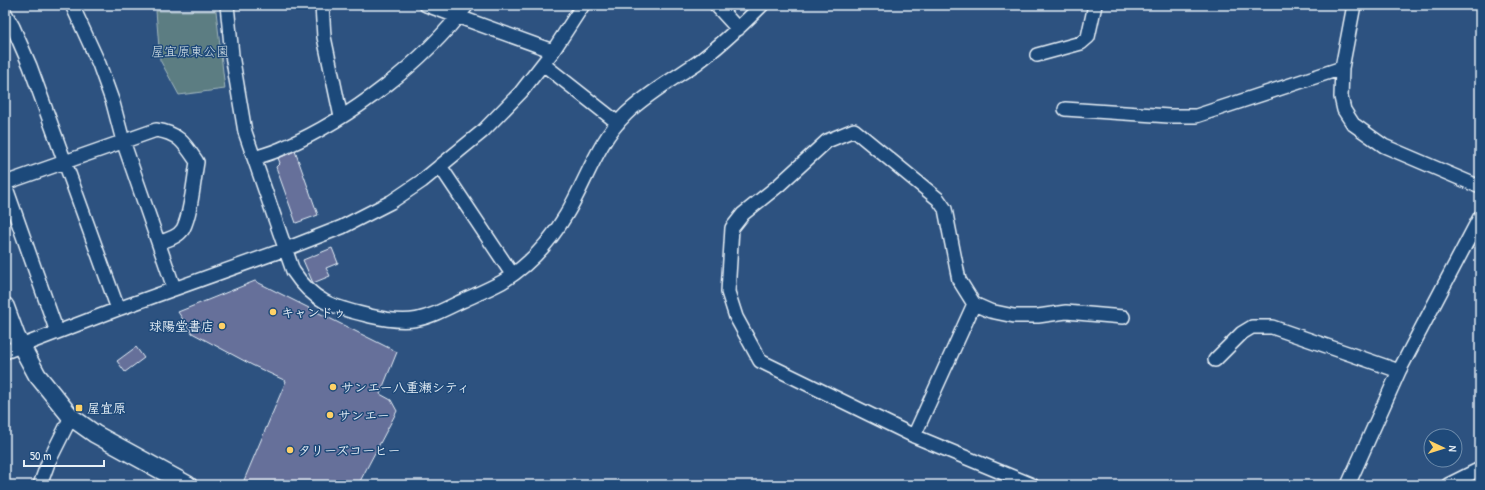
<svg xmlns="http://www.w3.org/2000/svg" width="1485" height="490" font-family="'Patrick Hand','Klee One',sans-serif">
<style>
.green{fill:#5c7d82;stroke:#a2b7bd}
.building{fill:#66709a;stroke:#e8f1f8}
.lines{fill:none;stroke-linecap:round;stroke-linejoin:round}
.minor-casing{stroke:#e8f1f8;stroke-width:16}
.major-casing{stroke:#e8f1f8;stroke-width:20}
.minor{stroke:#1f4a7a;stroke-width:13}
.major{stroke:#1f4a7a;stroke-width:17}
.poi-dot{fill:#ffd166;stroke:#1f4a7a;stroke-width:1.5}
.labels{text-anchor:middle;stroke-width:3;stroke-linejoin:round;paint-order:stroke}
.park-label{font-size:13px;fill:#d3e0e6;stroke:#1f4a7a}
.poi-label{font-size:13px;font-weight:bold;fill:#e8f1f8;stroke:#1f4a7a;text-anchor:start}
</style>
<rect width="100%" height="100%" fill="#2d5280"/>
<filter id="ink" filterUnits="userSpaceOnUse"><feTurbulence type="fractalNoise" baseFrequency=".025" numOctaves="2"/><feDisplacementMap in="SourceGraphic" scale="8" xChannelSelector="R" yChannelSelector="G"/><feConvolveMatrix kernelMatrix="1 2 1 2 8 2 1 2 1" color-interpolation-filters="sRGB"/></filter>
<g filter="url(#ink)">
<path class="green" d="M156,11H216L225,89L179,95L160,60Z"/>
<path class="building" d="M295,151L318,215L296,223L276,167L280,163L278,158Z
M332,248L338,263L326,268L330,276L313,283L303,260Z
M255,281L397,352L380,394L391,400L397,411L358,485H242L286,381L252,365L192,333L178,312Z
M136,347L144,358L125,372L117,361Z"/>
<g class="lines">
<defs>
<path id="minor" d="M72,5L99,64L113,103L123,141L174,288
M227,5L232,55L245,132L293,271C314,303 334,307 370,316C413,326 425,319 462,301C475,295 489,289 502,282C528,266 550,242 566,215C586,182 597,142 626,114C647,94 673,79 697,63C720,46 741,26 762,5
M322,5L324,37L341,117
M426,5L553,51
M716,5L738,29
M1354,5L1342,68L1341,97L1344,110L1353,124L1384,146L1480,187
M5,13L13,27L30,66L118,309
M1037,55L1081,43L1088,37L1095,5
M543,64L618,123
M1065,109L1169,116H1196L1342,68
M254,158C264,155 275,152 285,147C350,119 424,62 467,5
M440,166L512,274
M5,183L156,130C179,133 185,144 197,162C194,179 191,214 183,229C178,237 168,240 159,242
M5,185L57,332
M5,352L118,309L286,249L342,227L391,202L422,181L483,131L521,92L553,51L583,5
M1215,360L1242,333L1252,327H1272L1399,371
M914,436L974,304
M40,485L48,463L71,417
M1032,485L914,436L760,361L736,317L728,292L732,228L743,214L779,185L827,141L854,130L938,199L945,209L959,280L974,304L990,311L1014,316H1038L1066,312L1123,317
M1348,485L1399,371L1480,217
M1448,485L1480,469"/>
<path id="major" d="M5,306L16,336L37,375L71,417L95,434L188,485"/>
</defs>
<use href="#minor" class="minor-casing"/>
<use href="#major" class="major-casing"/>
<use href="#minor" class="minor"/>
<use href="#major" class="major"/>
</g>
</g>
<g class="poi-dot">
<circle cx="273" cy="312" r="4"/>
<circle cx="222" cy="326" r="4"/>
<circle cx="333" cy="387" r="4"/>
<rect x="75" y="404" width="8" height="8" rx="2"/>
<circle cx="330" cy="415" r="4"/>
<circle cx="290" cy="450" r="4"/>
</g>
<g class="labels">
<g class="park-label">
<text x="190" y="56">屋宜原東公園</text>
</g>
<g class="poi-label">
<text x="281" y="317">キャンドゥ</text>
<text x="214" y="331" text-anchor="end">球陽堂書店</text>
<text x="341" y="392">サンエー八重瀬シティ</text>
<text x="87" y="413">屋宜原</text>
<text x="338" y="420">サンエー</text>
<text x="298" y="455">タリーズコーヒー</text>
</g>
</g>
<rect width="1485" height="490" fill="none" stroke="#1f4a7a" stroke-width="20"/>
<rect x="10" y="10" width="1465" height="470" fill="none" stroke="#e8f1f8" stroke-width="1.5" filter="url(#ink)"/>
<g transform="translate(1443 448) rotate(94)"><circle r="19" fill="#1f4a7a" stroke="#6f8dac"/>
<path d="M0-3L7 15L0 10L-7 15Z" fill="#ffd166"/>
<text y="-6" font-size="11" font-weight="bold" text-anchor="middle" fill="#e8f1f8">N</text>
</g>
<path d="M24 460v6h80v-6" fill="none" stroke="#e8f1f8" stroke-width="2"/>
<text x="30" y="460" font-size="12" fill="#e8f1f8" stroke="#1f4a7a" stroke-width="3" paint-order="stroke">50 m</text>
</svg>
